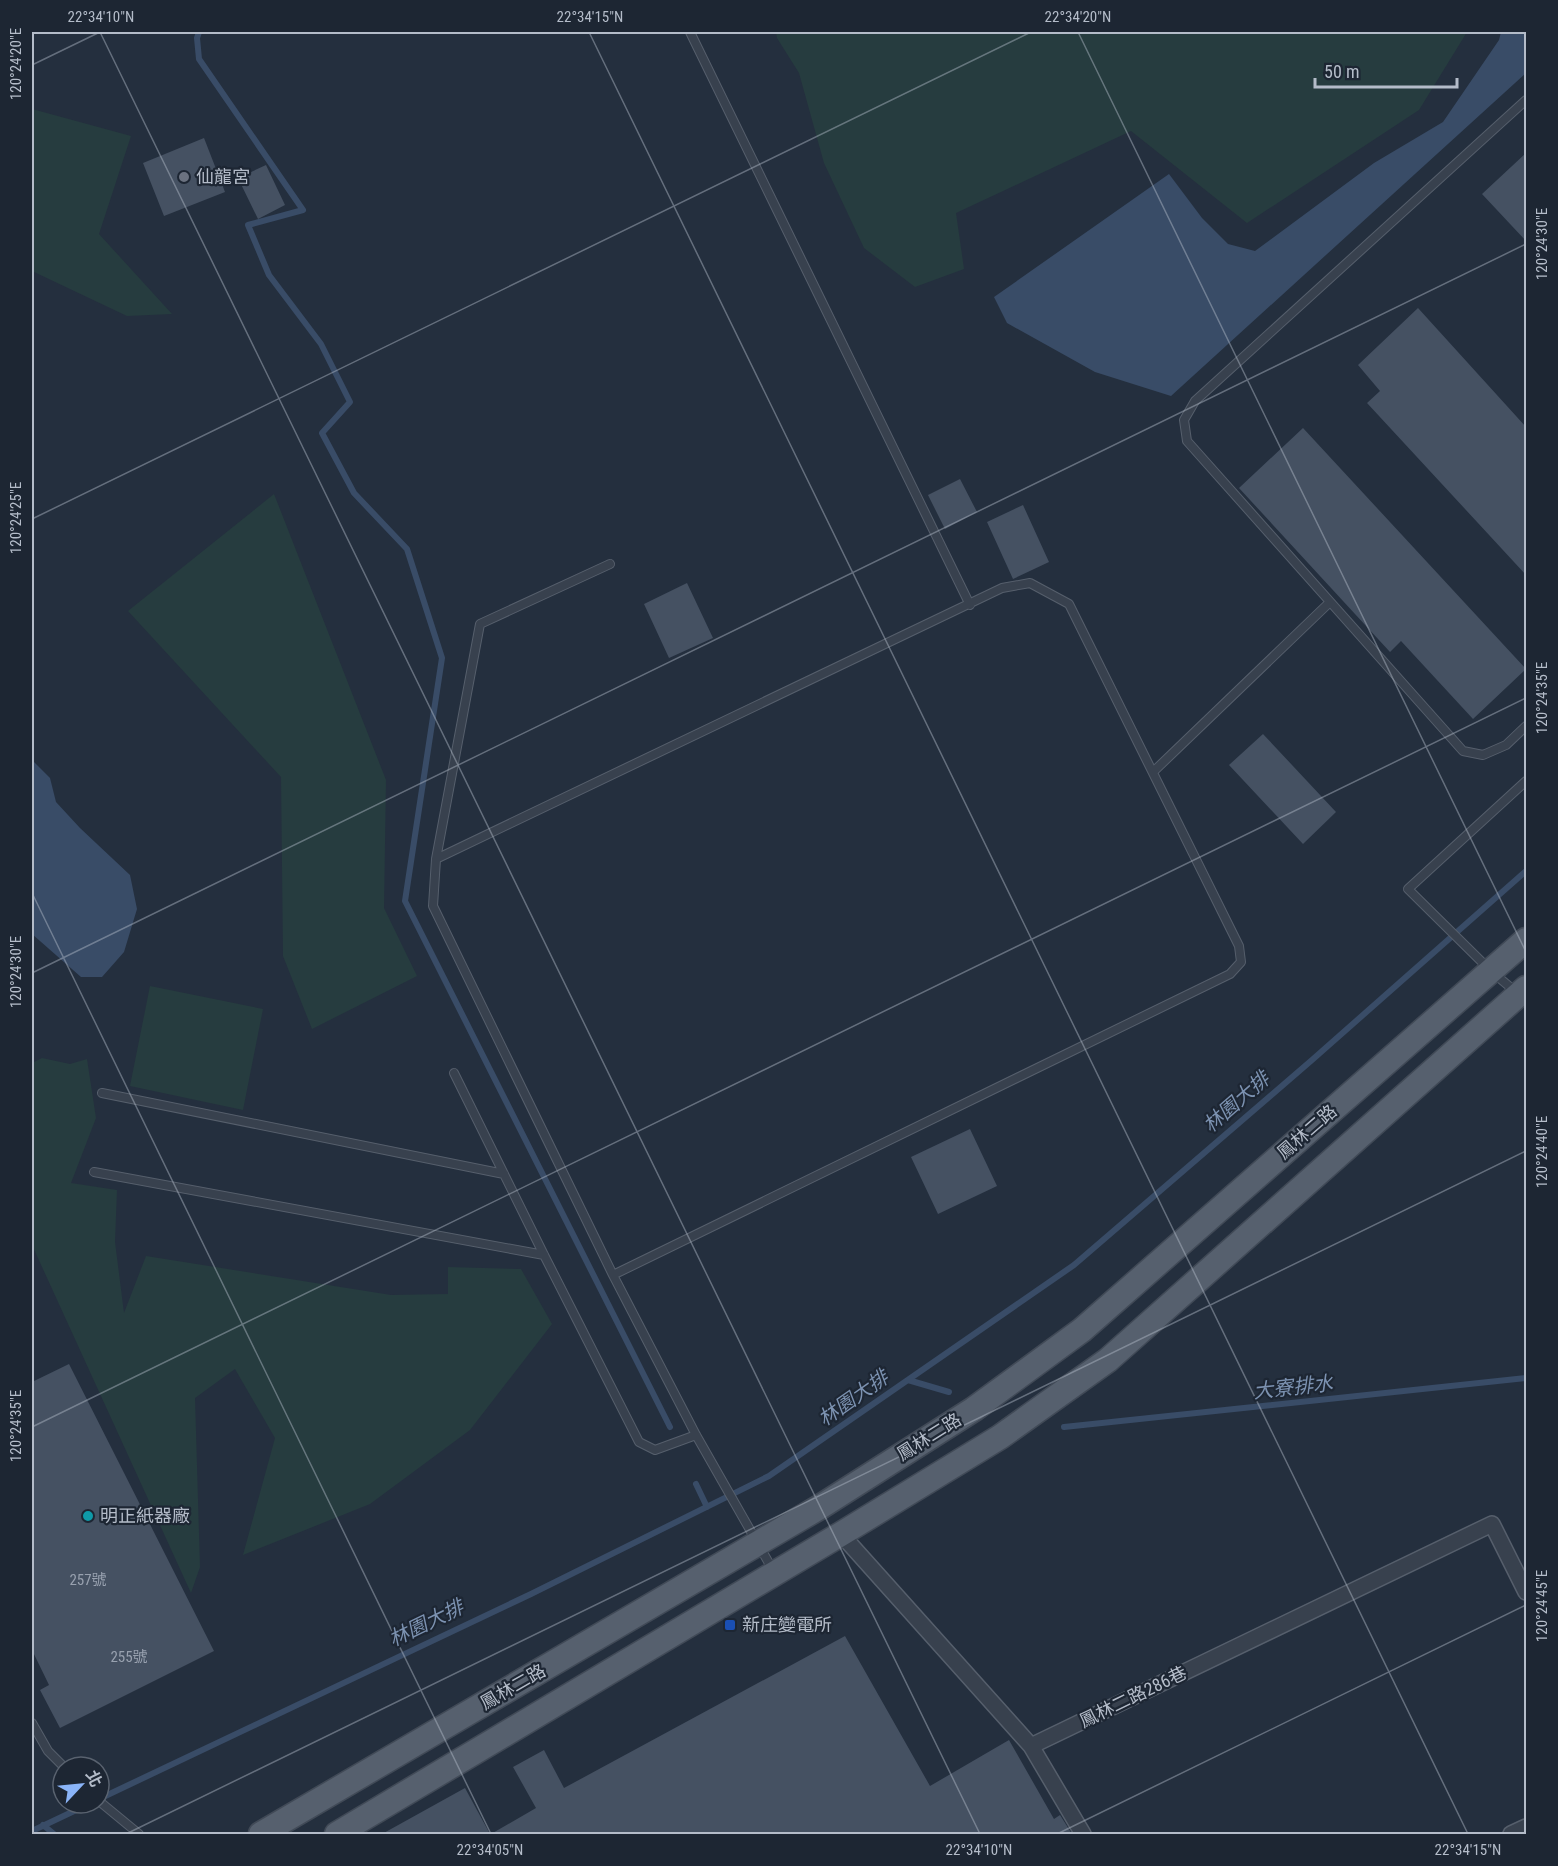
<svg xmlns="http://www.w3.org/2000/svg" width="1558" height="1866" font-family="'Roboto Condensed','Noto Sans TC',sans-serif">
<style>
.green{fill:#263c3f}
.water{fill:#394c67}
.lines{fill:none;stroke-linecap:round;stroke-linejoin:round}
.stream{stroke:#394c67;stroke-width:6}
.building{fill:#455162}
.service-casing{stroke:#565f6c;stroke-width:10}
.minor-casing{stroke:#565f6c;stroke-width:18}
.primary-casing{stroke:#414a57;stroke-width:27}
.service{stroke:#38414e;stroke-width:8}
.minor{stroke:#38414e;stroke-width:15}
.primary{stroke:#56606e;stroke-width:24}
.ticks{fill:none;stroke:#b4bcc9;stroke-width:1.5;stroke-opacity:0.45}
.worship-dot{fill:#6b7280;stroke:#1d2633;stroke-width:2}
.culture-dot{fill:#0f9aa8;stroke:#1d2633;stroke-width:2}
.transit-dot{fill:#1a4fb4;stroke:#1d2633;stroke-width:2}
.labels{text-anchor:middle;stroke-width:4.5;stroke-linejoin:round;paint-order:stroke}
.number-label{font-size:15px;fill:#98a1af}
.poi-label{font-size:18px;fill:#b4bcc9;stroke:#1d2633;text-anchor:start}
.street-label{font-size:18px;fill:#b4bcc9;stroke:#1d2633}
.water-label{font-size:20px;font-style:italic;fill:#7c92b1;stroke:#1d2633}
.neatline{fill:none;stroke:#b4bcc9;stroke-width:2}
.ticks-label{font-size:15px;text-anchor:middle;fill:#b4bcc9}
</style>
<rect width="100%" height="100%" fill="#242f3e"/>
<path class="green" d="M776,32H1467L1419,110L1247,223L1131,131L956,213L964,269L915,287L864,248L824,163L799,73L777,38Z
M32,109L131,136L99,234L172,314L127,316L32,271Z
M274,494L386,780L384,908L417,976L312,1029L283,956L281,777L128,611Z
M150,986L263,1009L243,1110L130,1086Z
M42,1058L70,1064L87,1059L96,1118L71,1183L117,1190L115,1242L124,1313L146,1256L391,1295L448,1294V1267L521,1269L552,1324L470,1430L370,1504L243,1555L275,1438L235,1369L195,1398L200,1567L191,1593L32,1245V1063Z"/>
<path class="water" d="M1501,32H1526V73L1171,396L1095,372L1007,323L994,297L1169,174L1202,218L1228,244L1255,251L1374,163L1443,122L1499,40Z
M32,760L50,778L56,802L80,828L130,875L137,909L124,952L102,977H81L32,934Z"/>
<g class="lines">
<path class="stream" d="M199,32L197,38L199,59L303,210L248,225L269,275L321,344L350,402L322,433L354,493L407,549L442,658L405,901L670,1427
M908,1380L949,1392
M1064,1427L1526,1378
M696,1484L707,1507
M99,1799L531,1594L769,1476L1074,1265L1312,1060L1526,871
M43,1825L54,1834
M32,1831L91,1803"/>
</g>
<path class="building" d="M204,138L225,192L164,216L143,163Z
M1527,152V242L1482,194Z
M266,165L285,205L258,219L238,178Z
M1418,308L1527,428V576L1367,403L1380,391L1358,365Z
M1303,428L1526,669L1473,719L1401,641L1390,652L1239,488Z
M960,479L977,512L945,529L928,495Z
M1023,505L1049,562L1013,579L987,522Z
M687,583L713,638L669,658L644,604Z
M1263,734L1336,812L1303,844L1229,765Z
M970,1129L997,1186L938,1214L911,1157Z
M69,1364L214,1651L60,1728L40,1690L49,1685L32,1650V1382Z
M845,1636L930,1786L1009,1740L1054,1819L1060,1815L1072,1834H491L536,1808L513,1767L544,1750L564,1788Z
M465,1788L490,1834H382Z"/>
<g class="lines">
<defs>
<path id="service" d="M690,32L970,605
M1526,100L1195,401L1184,420L1187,441L1463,751L1483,755L1506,745L1526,726
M610,564L480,624L436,859L433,906L613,1275L696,1435L774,1572
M1153,772L1330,602
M436,859L1002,588L1030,583L1069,604L1239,946L1241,962L1230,974L613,1275
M1516,992L1491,971L1408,889L1526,781
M454,1073L544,1255L639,1442L655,1450L696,1435
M102,1093L504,1174
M94,1172L544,1255
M32,1723L48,1751L64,1767
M99,1801L139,1834"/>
<path id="minor" d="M841,1534L1031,1746L1492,1524L1526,1592
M1031,1746L1083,1834
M1511,1834L1526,1827"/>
<path id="primary" d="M261,1834L820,1507L974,1409L1082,1330L1526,940
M337,1834L841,1534L1000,1437L1108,1360L1526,988"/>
</defs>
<use href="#service" class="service-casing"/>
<use href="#minor" class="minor-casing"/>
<use href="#primary" class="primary-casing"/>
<use href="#service" class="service"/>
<use href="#minor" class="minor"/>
<use href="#primary" class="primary"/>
</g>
<path class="ticks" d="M100,32L980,1834M589,32L1468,1834M1078,32L1526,952M32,65L100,32M32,519L1031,32M32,893L491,1834M32,973L1526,244M32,1427L1526,698M126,1834L1526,1151M1057,1834L1526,1605"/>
<circle class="worship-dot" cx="184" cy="177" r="6"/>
<circle class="culture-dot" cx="88" cy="1516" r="6"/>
<rect class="transit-dot" x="724" y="1619" width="12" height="12" rx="3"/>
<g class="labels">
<g class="number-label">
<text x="88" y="1585">257號</text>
<text x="129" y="1662">255號</text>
</g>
<g class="poi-label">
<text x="196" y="183">仙龍宮</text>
<text x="100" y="1522">明正紙器廠</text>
<text x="742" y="1631">新庄變電所</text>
</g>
<g class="street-label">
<text transform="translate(1307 1132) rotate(-41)" y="6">鳳林二路</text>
<text transform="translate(929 1437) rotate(-32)" y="6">鳳林二路</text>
<text transform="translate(513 1687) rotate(-30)" y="6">鳳林二路</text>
<text transform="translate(1133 1697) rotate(-26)" y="6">鳳林二路286巷</text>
</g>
<g class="water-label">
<text transform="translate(1236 1102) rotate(-41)" y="7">林園大排</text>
<text transform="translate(1293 1387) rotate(-6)" y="7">大寮排水</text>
<text transform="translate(853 1398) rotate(-35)" y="7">林園大排</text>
<text transform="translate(426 1623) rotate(-26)" y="7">林園大排</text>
</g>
</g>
<rect width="1558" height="1866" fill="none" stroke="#1d2633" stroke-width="66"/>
<g transform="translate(81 1785) rotate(64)"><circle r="28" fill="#1d2633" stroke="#59626f" stroke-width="1.5"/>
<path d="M0-4.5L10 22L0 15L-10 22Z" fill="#8ab4f8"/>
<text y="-9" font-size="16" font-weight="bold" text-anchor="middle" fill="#b4bcc9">北</text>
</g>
<path d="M1315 78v9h142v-9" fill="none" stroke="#b4bcc9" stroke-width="3"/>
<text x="1324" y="78" font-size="18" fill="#b4bcc9" stroke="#1d2633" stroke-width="4.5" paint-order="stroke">50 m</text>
<rect x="33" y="33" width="1492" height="1800" class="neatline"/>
<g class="ticks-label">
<text x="101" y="22">22°34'10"N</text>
<text x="590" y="22">22°34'15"N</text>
<text x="1078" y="22">22°34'20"N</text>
<text transform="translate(16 64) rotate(-90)" y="5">120°24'20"E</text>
<text transform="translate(1542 244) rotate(-90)" y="5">120°24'30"E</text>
<text transform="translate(16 518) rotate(-90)" y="5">120°24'25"E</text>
<text transform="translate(1542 698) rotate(-90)" y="5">120°24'35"E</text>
<text transform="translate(16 972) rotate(-90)" y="5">120°24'30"E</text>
<text transform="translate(1542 1152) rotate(-90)" y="5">120°24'40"E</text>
<text transform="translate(16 1426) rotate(-90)" y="5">120°24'35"E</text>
<text transform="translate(1542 1606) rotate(-90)" y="5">120°24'45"E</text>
<text x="490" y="1855">22°34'05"N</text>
<text x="979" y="1855">22°34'10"N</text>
<text x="1468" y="1855">22°34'15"N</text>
</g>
</svg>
